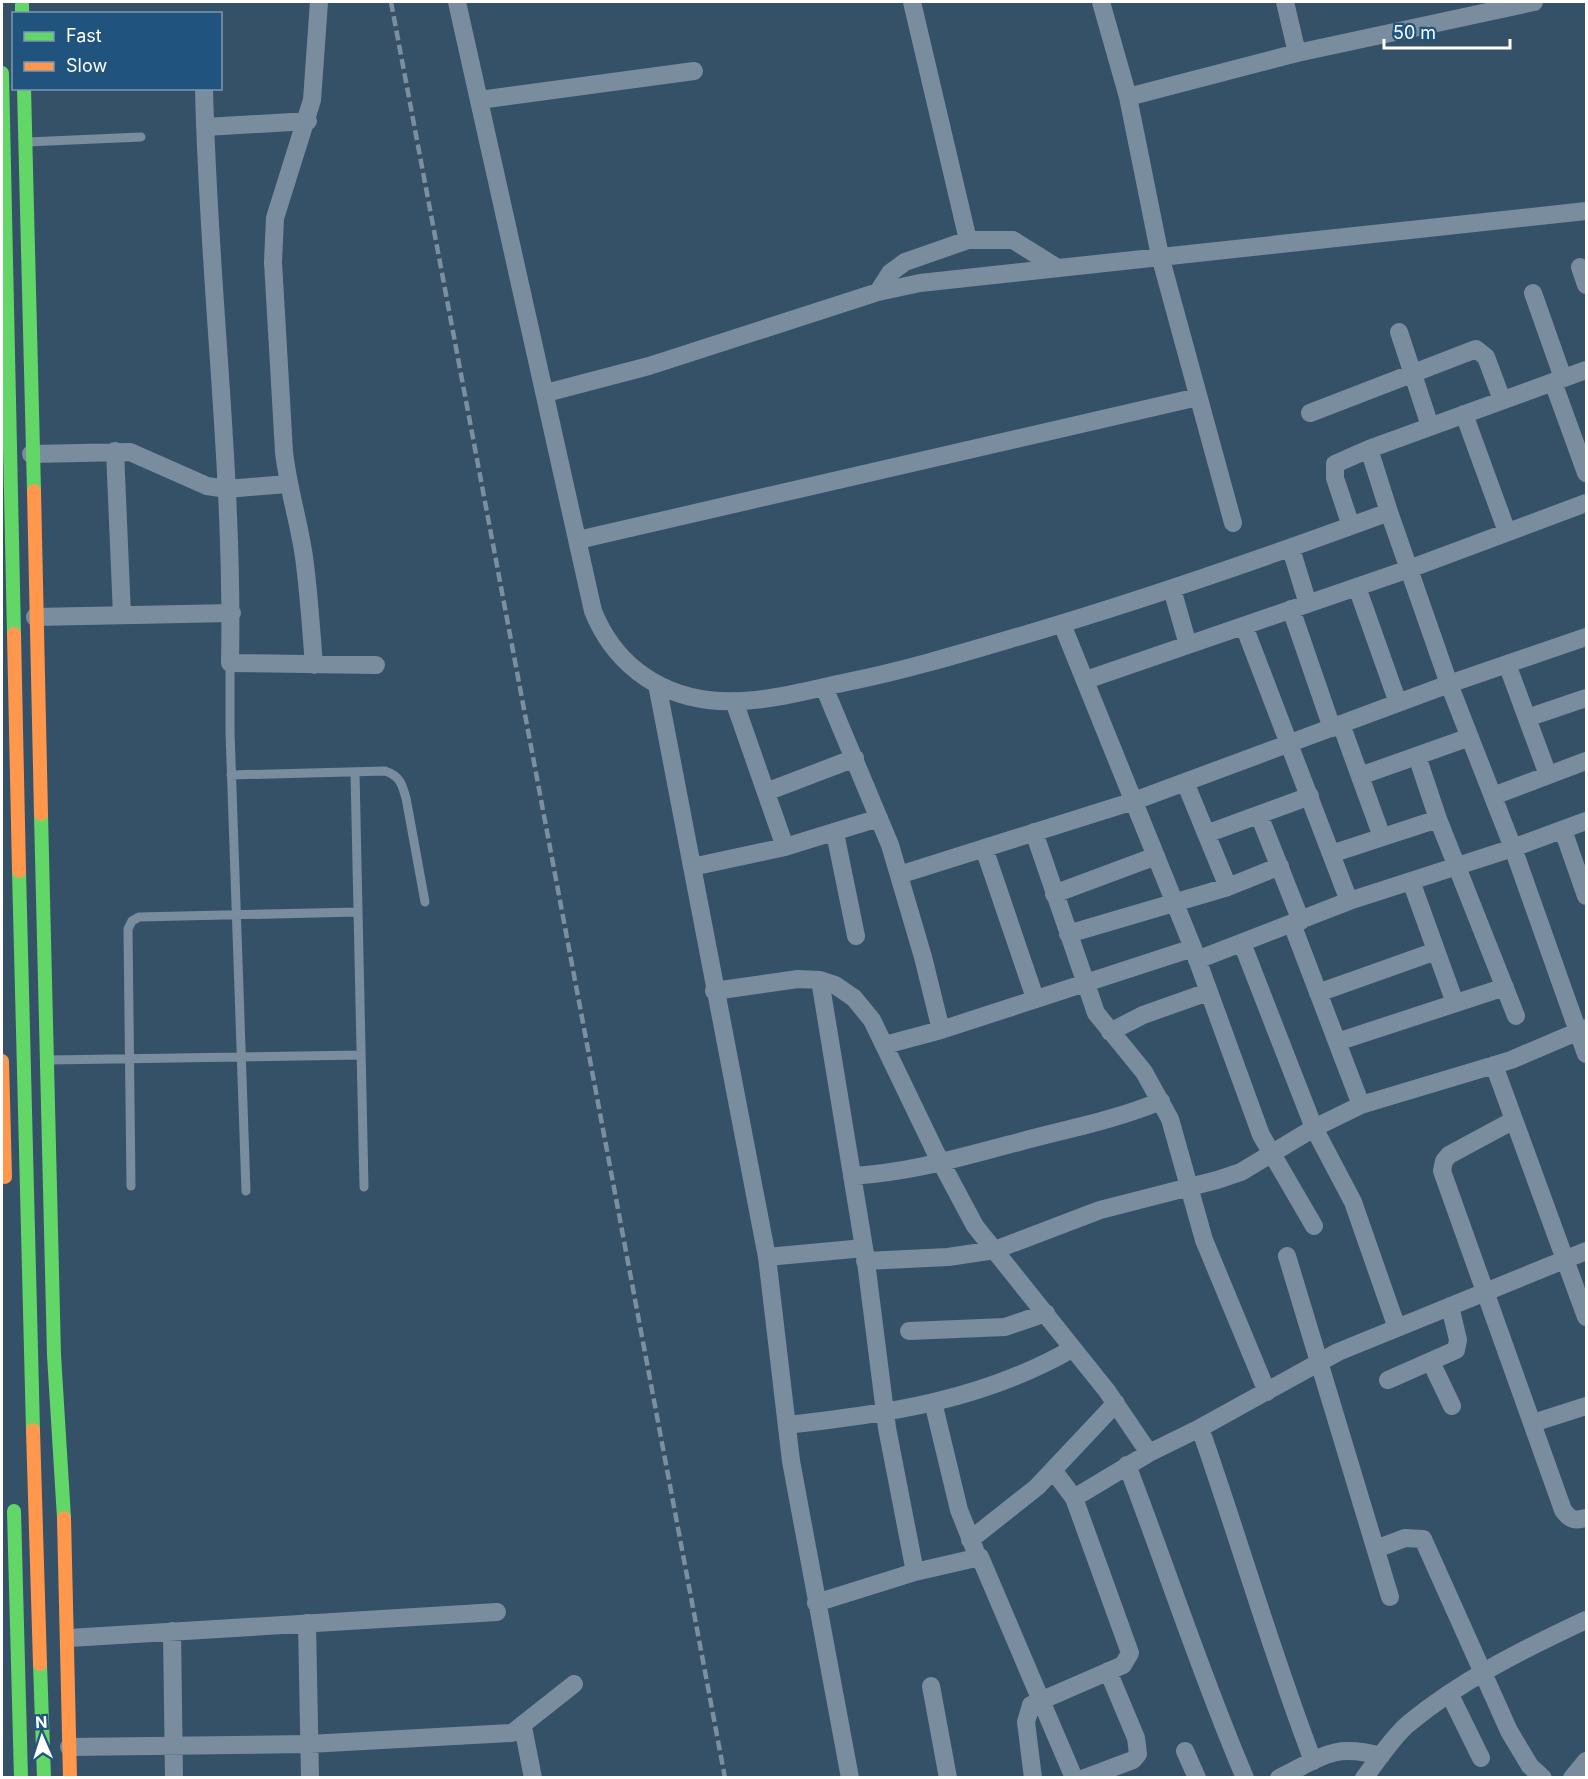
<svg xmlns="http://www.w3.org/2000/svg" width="1588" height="1779" font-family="Inter,sans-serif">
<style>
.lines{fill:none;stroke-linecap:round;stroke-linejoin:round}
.lane{stroke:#7a8d9f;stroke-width:9}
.street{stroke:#7a8d9f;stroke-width:18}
.fast{stroke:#63d668;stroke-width:14}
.slow{stroke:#ff974d;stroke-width:14}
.rail{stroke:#7c8f9f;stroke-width:4.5;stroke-dasharray:10 4.5;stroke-linecap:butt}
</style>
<rect width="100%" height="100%" fill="#355168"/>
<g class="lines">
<path class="lane" d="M27,142L141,137
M230,663V732L246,1191
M355,772L364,1187
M231,775L385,771C400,776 402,784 406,798L425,902
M49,1060L361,1055
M131,1186L128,929L132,921L139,917L358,912"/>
<path class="street" d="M457,2L593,611C613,661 654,693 708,700C753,706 804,691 847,682C902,671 956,655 1010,639C1138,602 1264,558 1389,512L1369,449L1586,370
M912,2L968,240
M1101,2L1128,97L1160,256L1233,523
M1285,2L1297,53
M204,88C208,280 234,472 230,663L376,665
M1128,97L1297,53L1534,2
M479,100L694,71
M205,127L308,121
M1580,267L1586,285
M878,292L890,273L905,262L968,240H1013L1056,267
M1533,293L1563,378
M1399,332L1430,426
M1553,382L1586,473
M546,393L649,366L878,292L920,283L1586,211
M1310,413L1476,349L1486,357L1502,400
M1464,414L1507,532
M115,451L122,615
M31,454L130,452L207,486L227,489L287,484
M1351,526L1335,478V464L1369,449
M578,540L1198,397
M1291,549L1308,604
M1357,587L1398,703
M1172,589L1188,645
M1291,609L1332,728
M35,617L232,613
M1062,624L1193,948L1261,1135L1314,1226
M1244,626L1349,901
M1507,664L1548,775
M314,665C311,629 309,593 304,557C299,522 288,488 284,452L273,262L275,218L312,100L319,2
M1086,680L1409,569L1586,503
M657,684L767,1257L791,1461L850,1778
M824,687L890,845L923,957L941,1030
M734,701L785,847
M1527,718L1586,698
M1341,724L1382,837
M1417,756L1438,819L1516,1016
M1360,776L1470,737
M1185,782L1228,887
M766,792L855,758
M1493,796L1586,761
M1259,815L1301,921
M1586,821L1513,848L1586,1054
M1563,830L1586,896
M1034,832L1096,1013L1144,1072L1170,1119L1204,1240L1267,1392
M835,833L856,936
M1206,834L1310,796
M984,848L1035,998
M1331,854L1438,819
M692,867L785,847L879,818
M899,875L1134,801L1449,684L1586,637
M1411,881L1455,1003
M1054,894L1156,856
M1292,924L1361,1105
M1068,934L1228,887L1280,866
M1242,943L1314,1128L1353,1202L1397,1328
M1197,960L1349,901L1513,848L1449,684L1389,512
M820,980L865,1254L887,1428L915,1572
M714,991L798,979L820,980L835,985L854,998L872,1020L935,1151L975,1226L1107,1391L1149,1453
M1318,993L1436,951
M1110,1032L1143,1015L1208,992
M1337,1042L1505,987
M885,1045L941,1030L1193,948
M1494,1065L1586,1317
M1514,1120L1449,1155L1444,1161L1442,1171L1563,1510C1570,1520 1575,1521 1586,1518
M852,1176C914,1172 961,1157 1019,1142C1067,1129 1115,1120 1161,1101
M1287,1256L1390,1597
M767,1257L864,1248
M865,1261L948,1257L995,1250L1100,1210L1217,1180L1241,1172L1314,1128L1361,1105L1511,1060L1586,1028
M909,1331L1005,1327L1046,1313
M1431,1362L1452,1406
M1388,1380L1456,1350L1458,1340L1450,1306
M933,1402L959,1510L975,1550
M1533,1423L1586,1406
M787,1425C890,1413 981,1401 1072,1349
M1200,1428C1239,1539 1271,1651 1313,1761
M1127,1465C1167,1569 1201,1675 1245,1778
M1074,1498L1149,1453L1200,1428L1338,1352L1586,1251
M970,1540L1037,1487L1116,1403
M1376,1549L1405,1538L1423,1539L1509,1731L1530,1766L1543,1778
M816,1603L915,1572L980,1557L1074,1778
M307,1623L310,1778
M172,1631L174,1778
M69,1638L497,1612
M931,1686L948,1778
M1450,1695L1481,1758
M523,1727L533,1778
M69,1747L309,1744L512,1733L574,1684
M1185,1751L1197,1778
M1033,1778L1026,1722L1031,1705L1123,1665L1130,1653L1074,1498L1053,1470
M1085,1778L1133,1760L1138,1754L1136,1738L1108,1671
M1279,1778C1322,1757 1333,1743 1381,1756
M1364,1778C1378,1760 1391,1739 1408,1724C1461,1680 1524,1649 1586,1620
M1572,1778L1586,1761"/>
<path class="fast" d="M22,2V14
M2,73L14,634
M24,88L34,491
M41,814L54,1355L64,1518
M19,871L33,1430
M14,1511L21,1778
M40,1664L44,1778"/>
<path class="slow" d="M34,491L41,814
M14,634L19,871
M2,1061L5,1177
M33,1430L40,1664
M64,1518L70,1778"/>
<path class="rail" d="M391,2L725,1778"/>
</g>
<rect width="1588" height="1779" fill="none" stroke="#ffffff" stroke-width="6"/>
<rect x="12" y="12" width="210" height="78" fill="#20537d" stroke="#7998b1" stroke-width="1.5"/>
<rect x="24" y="32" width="30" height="9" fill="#63d668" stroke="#7998b1" stroke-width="1.5"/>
<text x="66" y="42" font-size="18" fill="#ffffff">Fast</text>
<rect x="24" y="62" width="30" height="9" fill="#ff974d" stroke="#7998b1" stroke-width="1.5"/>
<text x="66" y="72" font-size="18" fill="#ffffff">Slow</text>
<g transform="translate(42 1737) rotate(357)" stroke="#20537d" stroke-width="4.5" paint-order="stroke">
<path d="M0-4.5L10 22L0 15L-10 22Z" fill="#ffffff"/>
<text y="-9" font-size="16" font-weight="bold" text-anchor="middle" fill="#ffffff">N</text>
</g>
<path d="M1384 39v9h126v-9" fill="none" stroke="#ffffff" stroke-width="3"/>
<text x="1393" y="39" font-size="18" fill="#ffffff" stroke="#20537d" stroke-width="4.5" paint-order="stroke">50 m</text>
</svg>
